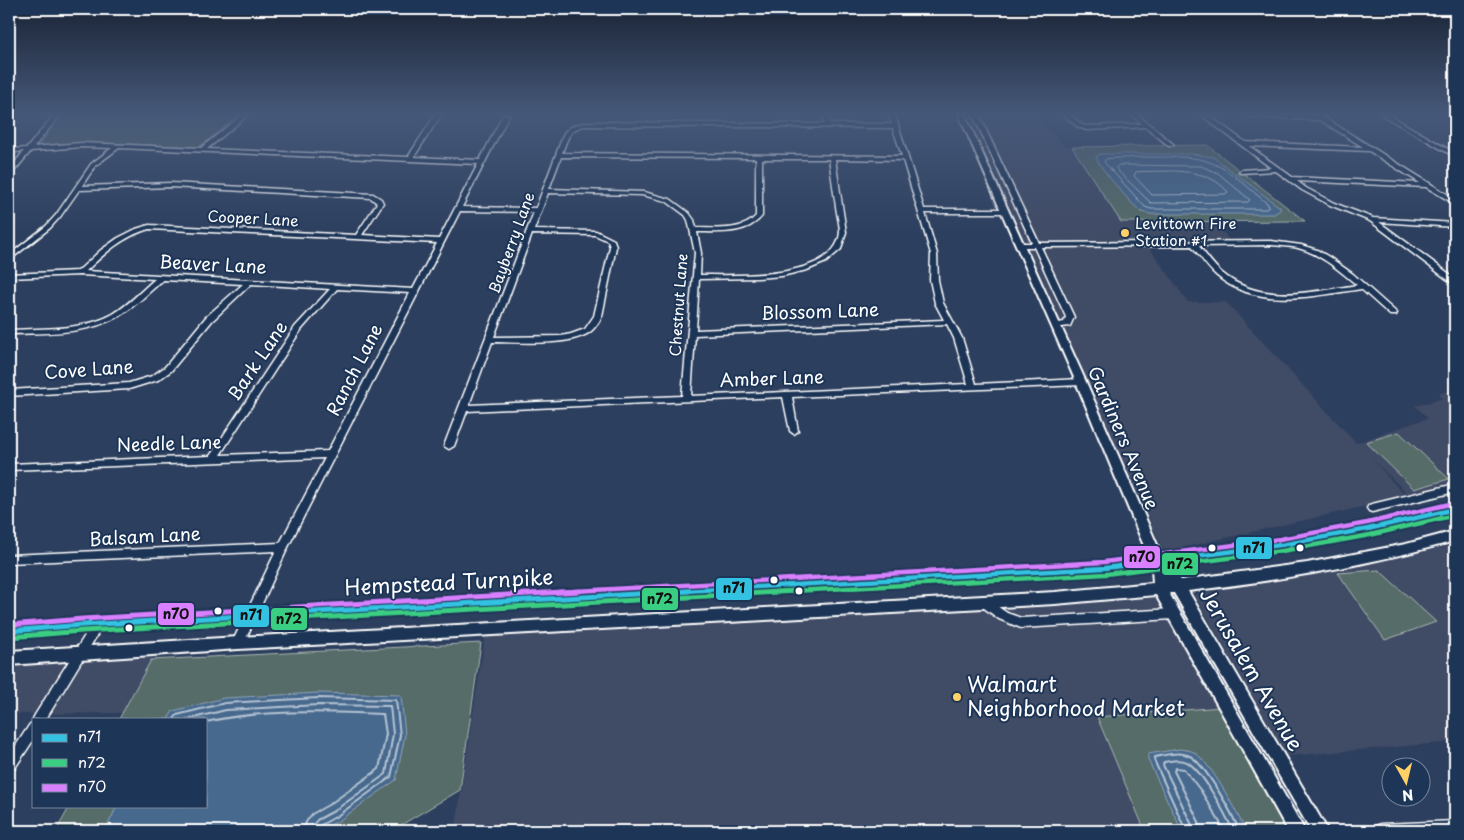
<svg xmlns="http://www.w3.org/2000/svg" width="1464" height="840" font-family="'Playpen Sans',sans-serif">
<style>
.built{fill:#404b66}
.green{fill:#576c68;stroke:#abb6b4}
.water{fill:#47698e;stroke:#91a5bb}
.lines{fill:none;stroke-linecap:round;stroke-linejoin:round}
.shore-far1{stroke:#b5c3d2;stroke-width:1}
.shore{stroke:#b5c3d2;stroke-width:2}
.minor-casing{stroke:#fff;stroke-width:3}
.major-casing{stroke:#fff;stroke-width:4}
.minor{fill:#1d3557;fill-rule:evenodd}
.major{fill:#1d3557;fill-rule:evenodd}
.bus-1-far1-casing{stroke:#1d3557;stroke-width:8}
.bus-1-casing{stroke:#1d3557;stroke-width:9}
.bus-2-far1-casing{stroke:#1d3557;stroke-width:8}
.bus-2-casing{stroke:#1d3557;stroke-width:9}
.bus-3-far1-casing{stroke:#1d3557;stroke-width:8}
.bus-3-casing{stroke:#1d3557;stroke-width:9}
.bus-1-far1{stroke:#33c2e2;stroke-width:4.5}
.bus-1{stroke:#33c2e2;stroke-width:5}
.bus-2-far1{stroke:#3ace82;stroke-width:4.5}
.bus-2{stroke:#3ace82;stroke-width:5}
.bus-3-far1{stroke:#d880ff;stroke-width:4.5}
.bus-3{stroke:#d880ff;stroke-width:5}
.poi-dot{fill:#ffd166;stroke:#1d3557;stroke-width:2}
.bus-dot{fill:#fff;stroke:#1d3557;stroke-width:2}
.labels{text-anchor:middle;stroke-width:4;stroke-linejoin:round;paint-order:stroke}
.far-street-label{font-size:15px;fill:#fff;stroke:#1d3557}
.far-poi-label{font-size:15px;fill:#fff;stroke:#1d3557;text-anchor:start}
.street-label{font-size:18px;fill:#fff;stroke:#1d3557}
.near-street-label{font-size:21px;fill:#fff;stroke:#1d3557}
.near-poi-label{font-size:21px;fill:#fff;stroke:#1d3557;text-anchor:start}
.line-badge{stroke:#1d3557;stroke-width:2}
.pale-badge-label{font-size:14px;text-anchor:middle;font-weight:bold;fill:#111}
</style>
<rect width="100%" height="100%" fill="#2d3f5e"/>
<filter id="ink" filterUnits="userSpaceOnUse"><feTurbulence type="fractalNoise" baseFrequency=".02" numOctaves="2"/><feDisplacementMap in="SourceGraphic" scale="10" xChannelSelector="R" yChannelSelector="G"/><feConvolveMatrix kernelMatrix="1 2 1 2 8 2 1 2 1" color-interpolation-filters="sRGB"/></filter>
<g filter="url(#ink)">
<path class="built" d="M963,115H1033L1064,146L1072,147L1121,222L1214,221L1233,245L1148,246L1188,302H1226L1356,443L1428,418L1415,406L1443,398L1438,394L1455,389V481L1410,496L1372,459L1406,497L1164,552Z
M1455,545V742L1287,756L1194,595Z
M1159,592L1222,707L1097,717L1145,831H455L485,636Z
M157,651L122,713L9,714V658Z"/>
<path class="green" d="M60,115H240L199,147L105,143L39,146Z
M1207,145L1305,221L1121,222L1072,147Z
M1399,432L1449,479L1414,489L1366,442Z
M1379,570L1436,622L1385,640L1338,573Z
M481,643L460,790L391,831H56L70,806H206V719H119L151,660Z
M1222,707L1290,831H1145L1097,717Z"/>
<path class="water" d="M1100,154H1192L1213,157L1281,208L1279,211L1274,214H1150C1148,213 1145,213 1142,212C1133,207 1099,167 1096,157Z
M318,693L401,695L405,735L396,780L340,820L319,831H105L117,806H206V719H168L173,711L224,698Z
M1180,749C1185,750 1191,750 1195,753C1213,766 1233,806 1243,825L1244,831H1182L1148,760V754Z"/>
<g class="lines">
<path class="shore-far1" d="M1144,157C1165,158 1192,154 1212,163C1234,172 1250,190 1268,204L1269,207L1266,209H1151L1145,207L1104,162L1106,159Z
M1119,165L1201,166L1218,173L1250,200L1248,202L1151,203L1119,172L1116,168Z
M1173,171C1195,172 1213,175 1228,192L1225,194L1152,195L1134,176L1136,172Z"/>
<path class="shore" d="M174,719L177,715L225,703L318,698L396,700L400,735L391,777L337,816L321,825L318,831
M189,719L226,710L318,705L390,706L393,734L386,774L334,811L317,820L313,825L312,831
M206,722C262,709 326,712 383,714L386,734L379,769L330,804L312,814L306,822L304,831
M1186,831L1154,760L1155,757C1165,755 1180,751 1190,756C1205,764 1233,814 1239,831
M1193,831L1192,825L1163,765L1164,762C1171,761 1180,758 1187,762C1202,770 1226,815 1233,831
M1200,831L1199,822L1174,771L1176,768L1184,769L1201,791L1225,831"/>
<defs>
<path id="minor" d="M54,115H60L34,147L81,143L201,148L242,115H248L207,149L408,157L435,115H441L414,157L480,160L503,115H509L462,207L536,208L564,133C572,124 581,123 592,122L825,124L822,115H828L830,124H892L889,115H895L924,209H1005L1008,211L1005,213H925L937,254L938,280L943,303L962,338L976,384L1081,379L1085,382L1081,385L792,397L798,431L794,434L790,431L783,397L467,411L454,446L449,449L444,446L534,212L460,211L288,547L242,647L238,648L234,647L232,643L276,551L9,563V555L280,543L325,458L9,470V464L210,456L295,327L330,289L251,284L212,321L171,371L158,380L129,389L9,396V390L129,383L152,376L165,367L206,317L243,284L163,280C149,292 135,307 119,316C87,335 45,333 9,334V330C43,328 82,331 113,314C128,305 141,291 155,279L80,275L9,278V274L78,271L101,250L118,238L136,229L149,225L356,235L377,203L371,198L171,187L79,190L60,217L50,228L11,259L9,260V255L46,226L56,215L91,164L112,148L81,147L31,151L11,175L9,176V170L24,151L9,153V149L27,148ZM585,126L893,128L902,156L562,153C567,140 569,128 585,126ZM119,148L478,164L439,239L362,235L383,203L381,199L373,194L171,183L82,186L95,166ZM561,157L756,158V216C742,232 716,228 696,228L694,220L689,213L670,199L644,192L549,189ZM762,159H829C832,177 834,195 837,213C838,218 840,226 840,232C836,281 734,275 700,275L701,253L697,232C719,232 747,235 762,216ZM835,159L903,160L931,254L930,280L935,303L944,320L696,330L699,279L758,278L782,276L807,270L826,262L841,249L846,232ZM548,193L642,195L666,201L685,215L688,220L695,253L682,396L469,405L492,342C517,342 569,347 590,332C595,328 599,322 602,316L616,247L614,240L596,231L534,230ZM149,229L437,243L413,289L86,271C105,253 124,236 149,229ZM532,234L595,235L608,241L610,247L594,316L585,329L571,334L561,336L494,337ZM337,289L410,293L328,451L220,455L301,330ZM947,324L954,338L968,384L691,396L695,335Z
M973,115H979L1039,243L1271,241L1301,245L1317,250L1329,257L1353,274L1397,313L1396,315H1390L1361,289C1314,296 1256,310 1216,275C1207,267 1200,256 1192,246L1041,247L1074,317L1070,326L1053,328L1052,326L1053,324L1064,322L1066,317L1034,247H1020L1017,245L1020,243H1032ZM1271,245C1280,246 1289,246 1298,248C1321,254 1340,271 1357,285C1312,292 1260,305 1222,273C1213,265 1206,255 1199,246Z
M1064,115H1070L1082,125L1087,126L1142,124L1132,115H1138L1174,145L1169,146L1146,127L1087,130L1078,127Z
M1201,115H1208L1245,142L1363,147L1320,120L1250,117L1247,115H1320L1455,199V204L1453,203L1426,187L1297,181L1306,188L1334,203L1373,218L1455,223V227L1379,222L1455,278V283H1452L1370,221L1330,205L1302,190L1276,171L1240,173L1239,172L1242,170L1271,168ZM1249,146L1369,151L1420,183L1292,177Z
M1382,115H1389L1455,153V157Z
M1450,115H1455V118Z
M1455,484V492L1372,512L1369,511L1367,508L1369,505L1372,504Z
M984,597L1007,613L1021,618L1173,609L1177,611L1178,614L1177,617L1173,619L1021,628L999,619L980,605L979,602L980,599Z
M98,619L102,621L104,624L102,627L46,719H34V721L33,719L35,715L94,621Z
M34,722V739L13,771L9,773V756L30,724Z
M1455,821V831H1374L1376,826L1381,824Z"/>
<path id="major" d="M959,115H965L1086,382L1162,556L1325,533L1455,504V514C1361,538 1265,555 1169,566L1181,580L1307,563L1406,544L1455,531V541C1367,565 1278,581 1188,591L1328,831H1311L1174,593H1169L1305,831H1288L1156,595L1055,604L238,649L9,665V651L238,637L1055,592L1153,583L1152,568L1105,574L82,631L9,637V625L82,619L1105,562L1149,558L1076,382Z"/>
</defs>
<use href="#minor" class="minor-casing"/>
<use href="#major" class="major-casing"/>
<use href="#minor" class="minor"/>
<use href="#major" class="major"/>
<defs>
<path id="bus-1-far1" d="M666,592L1105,568L1281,545L1368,529L1455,509"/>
<path id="bus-1" d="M9,631L82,625L689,591"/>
<path id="bus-2-far1" d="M775,592L1106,574L1282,551L1370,535L1455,515"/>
<path id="bus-2" d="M10,637L82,631L797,591"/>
<path id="bus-3-far1" d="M558,592L1104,562L1280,539L1367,523L1454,503"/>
<path id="bus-3" d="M9,625L82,619L580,591"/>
</defs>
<use href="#bus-1-far1" class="bus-1-far1-casing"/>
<use href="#bus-1" class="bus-1-casing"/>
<use href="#bus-2-far1" class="bus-2-far1-casing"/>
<use href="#bus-2" class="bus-2-casing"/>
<use href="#bus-3-far1" class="bus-3-far1-casing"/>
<use href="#bus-3" class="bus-3-casing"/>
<use href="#bus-1-far1" class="bus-1-far1"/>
<use href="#bus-1" class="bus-1"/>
<use href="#bus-2-far1" class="bus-2-far1"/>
<use href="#bus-2" class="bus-2"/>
<use href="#bus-3-far1" class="bus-3-far1"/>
<use href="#bus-3" class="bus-3"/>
</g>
</g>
<linearGradient id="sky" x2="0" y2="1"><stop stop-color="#192334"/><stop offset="0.49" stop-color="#465879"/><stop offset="1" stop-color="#465879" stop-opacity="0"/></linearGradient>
<rect width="1464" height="233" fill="url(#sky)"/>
<g class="poi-dot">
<circle cx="1125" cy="233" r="5"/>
<circle cx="957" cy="697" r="5"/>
</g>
<g class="bus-dot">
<circle cx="1212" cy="548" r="4.5"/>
<circle cx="1300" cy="548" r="4.5"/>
<circle cx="774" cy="580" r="4.5"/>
<circle cx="799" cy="591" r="4.5"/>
<circle cx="218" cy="611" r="4.5"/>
<circle cx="129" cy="628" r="4.5"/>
</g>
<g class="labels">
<g class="far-street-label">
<text transform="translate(253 219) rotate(3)" y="5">Cooper Lane</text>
<text transform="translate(512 243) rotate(-70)" y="5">Bayberry Lane</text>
<text transform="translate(679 305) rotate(-86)" y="5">Chestnut Lane</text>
</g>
<g class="far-poi-label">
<text x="1135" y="229">Levittown Fire<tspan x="1135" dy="17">Station #1</tspan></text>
</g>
<g class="street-label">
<text transform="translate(213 265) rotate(3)" y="6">Beaver Lane</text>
<text transform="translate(820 312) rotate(-2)" y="6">Blossom Lane</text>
<text transform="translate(258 361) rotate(-56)" y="6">Bark Lane</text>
<text transform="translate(89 370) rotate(-4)" y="6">Cove Lane</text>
<text transform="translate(355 370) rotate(-63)" y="6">Ranch Lane</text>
<text transform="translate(772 379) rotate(-2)" y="6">Amber Lane</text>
<text transform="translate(1123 438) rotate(67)" y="6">Gardiners Avenue</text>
<text transform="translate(169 444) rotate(-2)" y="6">Needle Lane</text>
<text transform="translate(145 537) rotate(-3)" y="6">Balsam Lane</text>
</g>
<g class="near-street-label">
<text transform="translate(449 583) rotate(-3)" y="7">Hempstead Turnpike</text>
<text transform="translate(1251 670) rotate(60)" y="7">Jerusalem Avenue</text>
</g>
<g class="near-poi-label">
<text x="967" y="692">Walmart<tspan x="967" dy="24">Neighborhood Market</tspan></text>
</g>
</g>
<g class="line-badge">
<rect x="1235" y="536" width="38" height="24" rx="5" fill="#33c2e2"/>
<rect x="1123" y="545" width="38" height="24" rx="5" fill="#d880ff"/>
<rect x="1161" y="552" width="38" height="24" rx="5" fill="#3ace82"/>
<rect x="715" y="577" width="38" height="24" rx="5" fill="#33c2e2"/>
<rect x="641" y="587" width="38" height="24" rx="5" fill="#3ace82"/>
<rect x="157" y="602" width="38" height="24" rx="5" fill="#d880ff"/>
<rect x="232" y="604" width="38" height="24" rx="5" fill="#33c2e2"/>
<rect x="270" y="607" width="38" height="24" rx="5" fill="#3ace82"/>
</g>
<g class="pale-badge-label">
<text x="1254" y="553">n71</text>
<text x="1142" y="562">n70</text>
<text x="1180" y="569">n72</text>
<text x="734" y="593">n71</text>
<text x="660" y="604">n72</text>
<text x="176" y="619">n70</text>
<text x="251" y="620">n71</text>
<text x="289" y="624">n72</text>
</g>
<rect width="1464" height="840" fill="none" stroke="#1d3557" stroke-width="30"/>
<rect x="15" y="15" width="1434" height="810" fill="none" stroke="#fff" stroke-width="2" filter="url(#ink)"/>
<rect x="32" y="718" width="175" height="90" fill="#1d3557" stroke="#77869a"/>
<rect x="42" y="734" width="25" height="8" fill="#33c2e2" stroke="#77869a"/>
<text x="78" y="742" font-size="15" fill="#ffffff">n71</text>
<rect x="42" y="759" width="25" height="8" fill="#3ace82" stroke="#77869a"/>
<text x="78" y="768" font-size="15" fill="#ffffff">n72</text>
<rect x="42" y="784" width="25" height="8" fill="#d880ff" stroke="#77869a"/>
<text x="78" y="792" font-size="15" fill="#ffffff">n70</text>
<g transform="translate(1406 782) rotate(172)"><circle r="24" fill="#1d3557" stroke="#77869a"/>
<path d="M0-4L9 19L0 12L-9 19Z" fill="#ffd166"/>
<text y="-8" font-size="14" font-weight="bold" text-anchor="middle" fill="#ffffff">N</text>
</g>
</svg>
